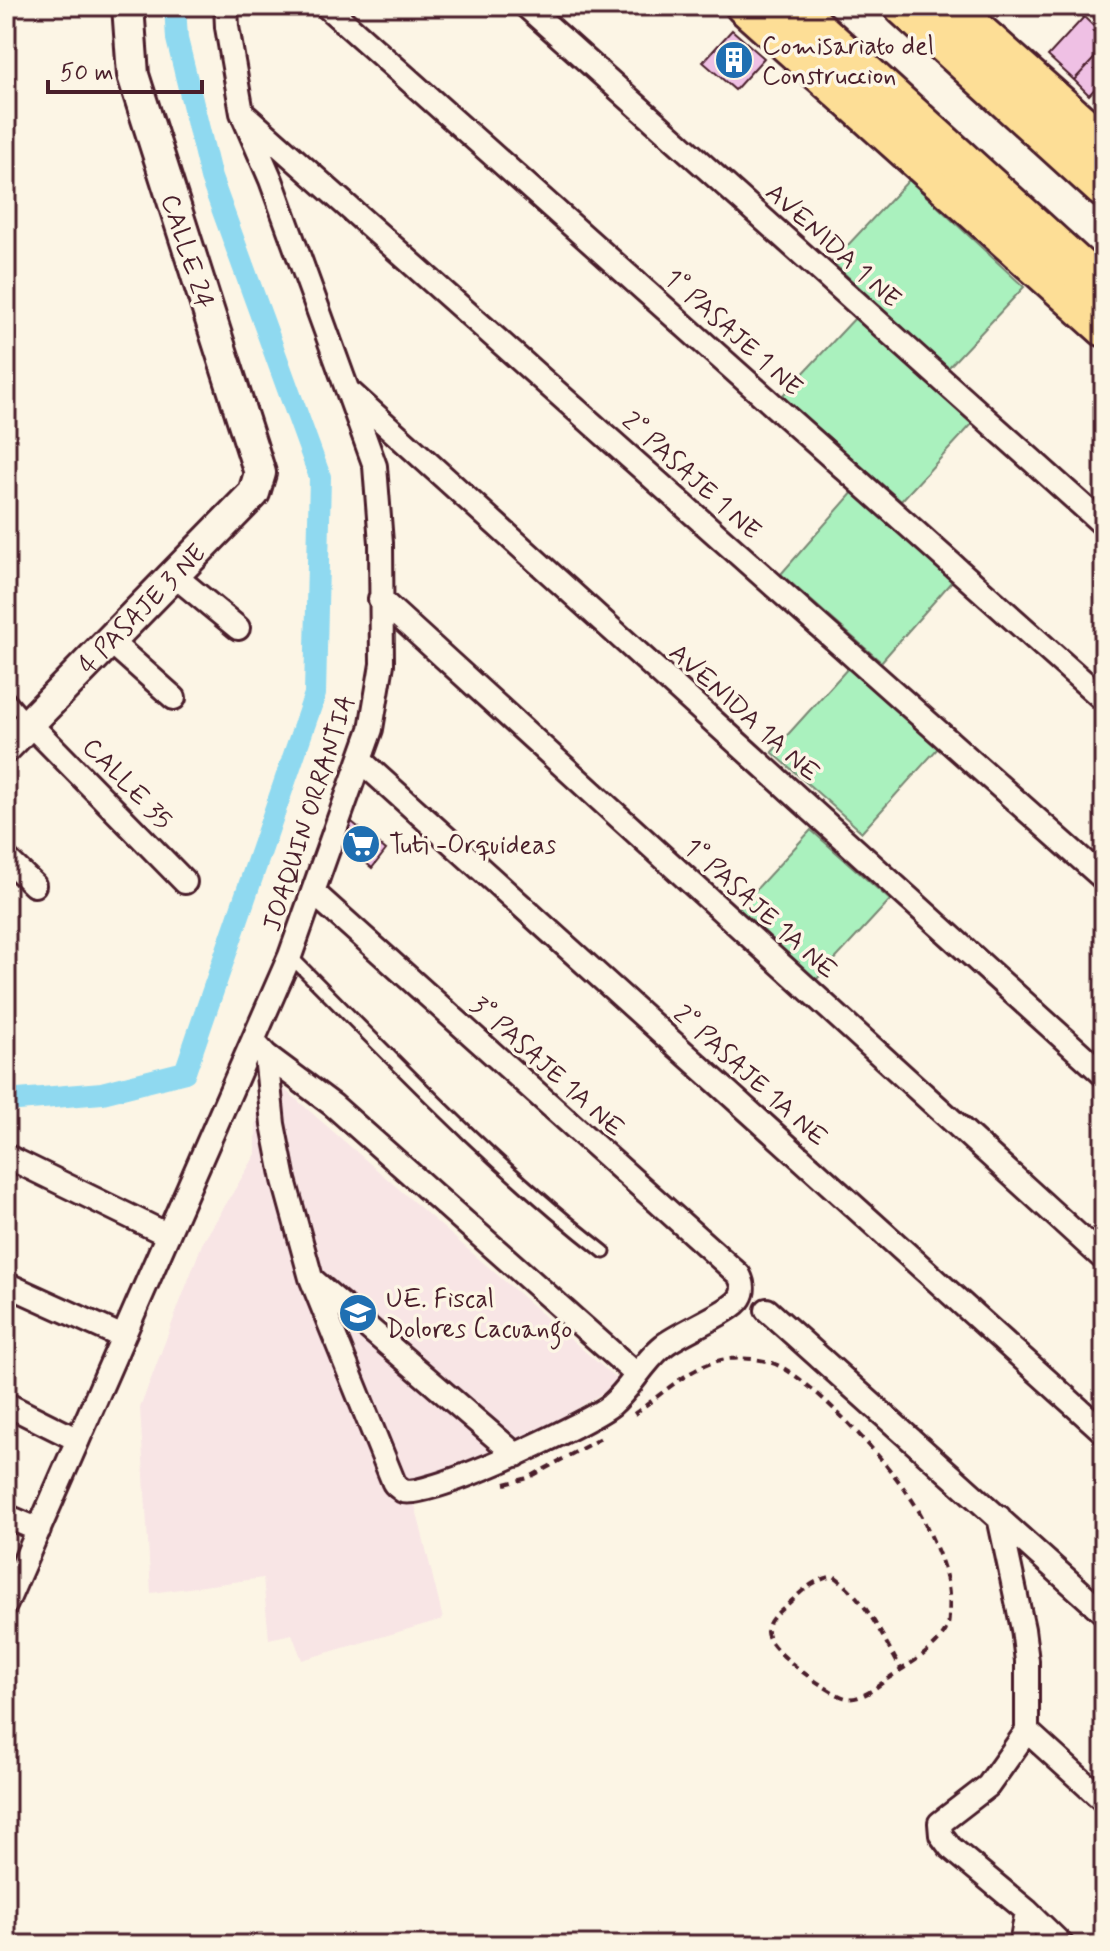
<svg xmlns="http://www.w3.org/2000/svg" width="1110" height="1951" font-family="Mynerve,sans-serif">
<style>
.built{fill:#f8e5e5}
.park{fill:#aaf1be;stroke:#7a8874;stroke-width:2}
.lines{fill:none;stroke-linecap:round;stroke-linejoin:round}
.canal{stroke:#8fd9f0;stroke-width:22}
.building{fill:#efc0e4;stroke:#4a1f2b;stroke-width:2}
.lane-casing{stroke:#4a1f2b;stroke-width:17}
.street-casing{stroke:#4a1f2b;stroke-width:28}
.secondary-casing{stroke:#4a1f2b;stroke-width:36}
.primary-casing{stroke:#4a1f2b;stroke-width:40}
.highway-casing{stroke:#4a1f2b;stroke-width:46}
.path{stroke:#4a1f2b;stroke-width:4;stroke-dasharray:8 6;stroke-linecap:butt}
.lane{stroke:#fcf5e5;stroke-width:11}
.street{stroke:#fcf5e5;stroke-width:22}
.secondary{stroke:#fcf5e5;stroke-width:30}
.primary{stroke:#fdde96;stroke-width:34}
.highway{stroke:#fdde96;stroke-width:40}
.labels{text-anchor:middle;stroke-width:7;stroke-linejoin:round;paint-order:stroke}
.poi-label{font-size:26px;fill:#4a1f2b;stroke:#fcf5e5;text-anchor:start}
.street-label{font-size:26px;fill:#4a1f2b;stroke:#fcf5e5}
</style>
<rect width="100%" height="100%" fill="#fcf5e5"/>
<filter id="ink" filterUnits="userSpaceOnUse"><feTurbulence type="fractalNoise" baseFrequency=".0125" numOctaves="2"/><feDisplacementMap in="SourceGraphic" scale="16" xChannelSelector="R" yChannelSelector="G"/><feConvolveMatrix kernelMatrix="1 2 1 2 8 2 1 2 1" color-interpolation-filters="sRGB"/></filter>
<g filter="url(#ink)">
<path class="built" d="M257,1065L620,1382L520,1444L410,1484L443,1619L302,1660L292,1634L269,1639L263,1578L151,1593L140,1408L202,1244L256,1154Z"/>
<path class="park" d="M909,180L1024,287L947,369L832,262Z
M856,317L973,423L901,501L782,396Z
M854,491L953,580L881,662L781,574Z
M849,667L939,747L862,832L772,752Z
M811,830L890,900L816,980L738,909Z"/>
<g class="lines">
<path class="canal" d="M6,1101L102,1093L185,1072L315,694L320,477L211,178L177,39L175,6"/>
</g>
<path class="building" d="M1084,17L1104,36V48L1074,80L1048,56Z
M732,30L764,58L735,90L703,62Z
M1104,48V79L1089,95L1074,80Z
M347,818L386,850L372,868L337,838Z"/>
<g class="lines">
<defs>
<path id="lane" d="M6,696L29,723
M290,956C392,1058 490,1163 604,1252"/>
<path id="street" d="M326,6L1104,700
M526,6L1104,525
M247,117L1104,879
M352,394L1104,1075
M175,576L238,628
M380,599L1104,1259
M111,642L174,698
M30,724L185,882
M360,760L1104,1432
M6,858L34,885
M254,1042L266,1055L273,1124L284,1180L311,1278L394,1483C394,1484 402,1490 403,1491C428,1499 587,1424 611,1405C631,1388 642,1363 663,1346C680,1332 732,1312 740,1298C745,1290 743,1283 739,1275L313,892
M266,1055L333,1105L636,1374
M6,1156L168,1235
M314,1281L516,1455
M6,1284L123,1337
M767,1310L1104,1613
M6,1404L78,1440
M6,1516L39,1530
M999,1517L1023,1629L1027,1661V1731L1104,1801
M6,1604L290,956L371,729L382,664L381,543L375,466L271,180L242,113L227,27L226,6
M1027,1731L988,1786L940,1823L941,1835L950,1847L1027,1911L1062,1945
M1021,1945L1027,1911"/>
<g id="secondary">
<path id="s1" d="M6,747L254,493L260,473L133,75L128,6"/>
</g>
<path id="primary" d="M743,6L1104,329
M951,6L1104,142"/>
<path id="highway" d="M790,6L1104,292
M905,6L1104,187"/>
</defs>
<use href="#lane" class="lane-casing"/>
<use href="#street" class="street-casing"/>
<use href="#secondary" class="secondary-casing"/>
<use href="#primary" class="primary-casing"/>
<use href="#highway" class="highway-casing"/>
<path class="path" d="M634,1414C661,1395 688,1368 721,1360C737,1357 760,1358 775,1364C815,1380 907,1481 924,1521C938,1551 952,1579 949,1613C949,1618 949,1625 946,1630C934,1652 905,1666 886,1680C874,1689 858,1703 843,1697C827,1691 765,1649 767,1631C768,1619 780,1611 789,1603C806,1588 811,1581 834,1576C866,1599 882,1636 901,1669
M505,1484L528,1478L601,1438"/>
<use href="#lane" class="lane"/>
<use href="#street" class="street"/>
<use href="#secondary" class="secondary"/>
<use href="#primary" class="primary"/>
<use href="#highway" class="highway"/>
</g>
</g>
<defs>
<symbol id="building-disc" viewBox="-11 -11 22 22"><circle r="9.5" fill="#1f6fb2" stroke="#fcf5e5"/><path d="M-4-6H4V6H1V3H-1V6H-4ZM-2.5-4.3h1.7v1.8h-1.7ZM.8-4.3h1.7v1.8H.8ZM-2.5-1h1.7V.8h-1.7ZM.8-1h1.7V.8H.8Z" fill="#fff"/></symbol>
<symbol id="supermarket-disc" viewBox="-11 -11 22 22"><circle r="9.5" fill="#1f6fb2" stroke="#fcf5e5"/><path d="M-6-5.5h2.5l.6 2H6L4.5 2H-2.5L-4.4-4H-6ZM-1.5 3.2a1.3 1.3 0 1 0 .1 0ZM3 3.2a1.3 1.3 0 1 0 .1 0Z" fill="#fff"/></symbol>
<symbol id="school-disc" viewBox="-11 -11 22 22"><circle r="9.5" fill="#1f6fb2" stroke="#fcf5e5"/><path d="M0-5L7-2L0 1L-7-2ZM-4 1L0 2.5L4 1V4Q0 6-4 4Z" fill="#fff"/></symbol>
</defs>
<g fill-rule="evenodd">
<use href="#building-disc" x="712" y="38" width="44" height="44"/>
<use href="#supermarket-disc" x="339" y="822" width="44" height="44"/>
<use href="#school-disc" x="336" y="1291" width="44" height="44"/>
</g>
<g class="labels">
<g class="poi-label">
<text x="762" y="54">Comisariato del<tspan x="762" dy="30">Construccion</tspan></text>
<text x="389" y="853">Tuti -Orquideas</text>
<text x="386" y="1307">UE. Fiscal<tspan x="386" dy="30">Dolores Cacuango</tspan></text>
</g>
<g class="street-label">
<text transform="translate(834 245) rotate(42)" y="9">AVENIDA 1 NE</text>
<text transform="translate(188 251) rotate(72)" y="9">CALLE 24</text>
<text transform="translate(734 332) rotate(42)" y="9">1° PASAJE 1 NE</text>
<text transform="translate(692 475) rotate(42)" y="9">2° PASAJE 1 NE</text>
<text dy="9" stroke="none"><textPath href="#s1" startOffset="194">4 PASAJE 3 NE</textPath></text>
<text transform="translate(745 712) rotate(42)" y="9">AVENIDA 1A NE</text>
<text transform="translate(128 783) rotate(46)" y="9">CALLE 35</text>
<text transform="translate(308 813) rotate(-72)" y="9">JOAQUIN ORRANTIA</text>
<text transform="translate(761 908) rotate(42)" y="9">1° PASAJE 1A NE</text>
<text transform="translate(548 1066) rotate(42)" y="9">3° PASAJE 1A NE</text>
<text transform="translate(751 1075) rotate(42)" y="9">2° PASAJE 1A NE</text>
</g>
</g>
<rect width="1110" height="1951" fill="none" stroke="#fcf5e5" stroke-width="32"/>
<rect x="16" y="16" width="1078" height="1919" fill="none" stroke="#4a1f2b" stroke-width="3" filter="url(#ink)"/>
<path d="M48 80v12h154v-12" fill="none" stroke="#4a1f2b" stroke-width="4"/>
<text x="60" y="80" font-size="24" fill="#4a1f2b" stroke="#fcf5e5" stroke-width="6" paint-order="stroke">50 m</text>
</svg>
